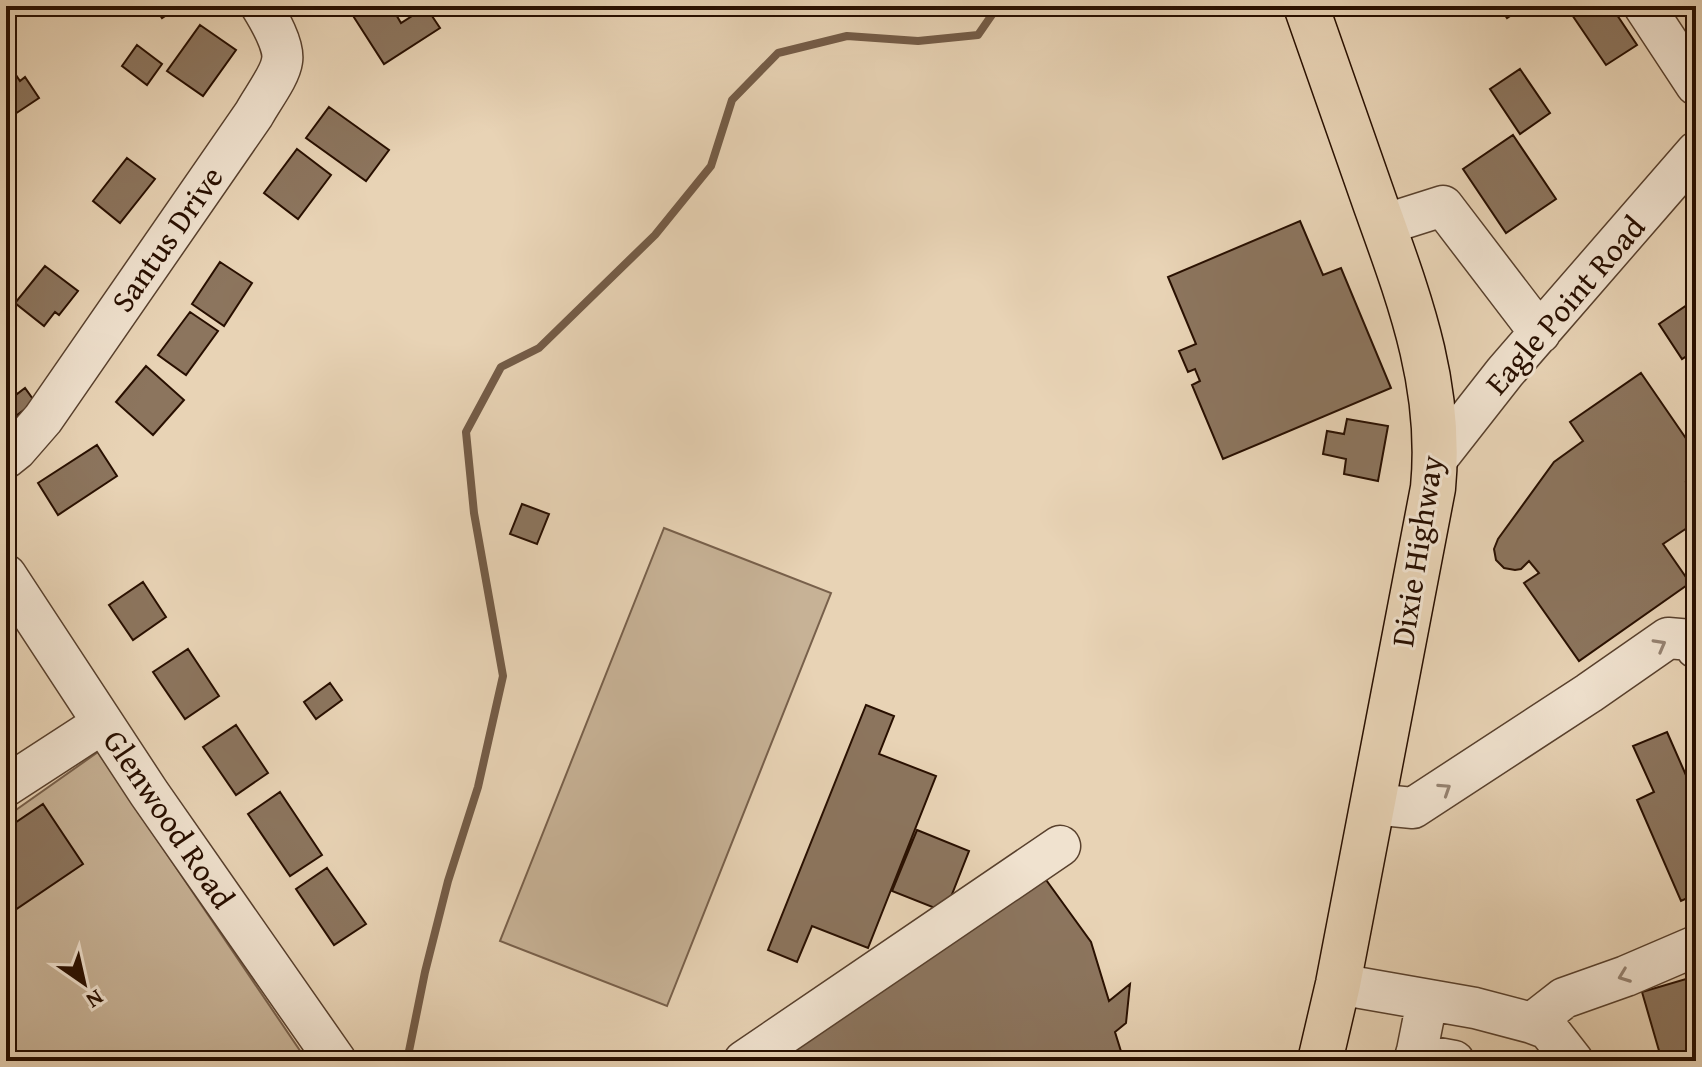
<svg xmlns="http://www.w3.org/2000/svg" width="1702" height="1067" font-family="'Gentium Book Plus',serif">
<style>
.green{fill:#c7b296;stroke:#78604b;stroke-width:2}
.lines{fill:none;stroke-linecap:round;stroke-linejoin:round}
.stream{stroke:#745c47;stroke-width:8}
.building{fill:#8c755e;stroke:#280f00;stroke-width:2}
.minor-casing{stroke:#58402d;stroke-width:43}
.major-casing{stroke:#280f00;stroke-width:47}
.minor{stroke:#f0e2cf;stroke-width:40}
.major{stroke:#e8d3b5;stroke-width:44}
.oneway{stroke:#968372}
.labels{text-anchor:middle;stroke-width:6;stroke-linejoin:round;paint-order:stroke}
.street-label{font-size:32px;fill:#280f00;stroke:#f0e2cf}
</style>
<rect width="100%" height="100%" fill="#e8d3b5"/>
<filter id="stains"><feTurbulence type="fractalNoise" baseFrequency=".0025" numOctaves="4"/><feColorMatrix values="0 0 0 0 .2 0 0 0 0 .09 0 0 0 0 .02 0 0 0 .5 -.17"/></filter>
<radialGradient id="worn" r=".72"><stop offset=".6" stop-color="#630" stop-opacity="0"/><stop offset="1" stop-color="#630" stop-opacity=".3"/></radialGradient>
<path class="green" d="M664,528L831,593L667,1006L500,941Z
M98,752L307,1061H6V817Z"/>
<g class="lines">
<path class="stream" d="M407,1061L425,972L448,881L478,787L503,676L474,513L466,432L501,367L539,348L655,235L711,166L732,100L778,53L847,36L918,41L978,35L998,6"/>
</g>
<path class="building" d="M154,6H180L162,18Z
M352,6H391L401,23L426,7L440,28L384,64L348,8Z
M1499,6H1525L1507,18Z
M1566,6H1611L1637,45L1606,65Z
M200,25L236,50L203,96L167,71Z
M137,45L162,64L147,85L122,66Z
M6,60L20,81L25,77L39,98L6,120Z
M1520,69L1550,113L1520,134L1490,89Z
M329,107L389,150L366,181L306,138Z
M1513,135L1556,199L1506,233L1463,169Z
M297,149L331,175L298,219L264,193Z
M127,158L155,179L120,223L93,201Z
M1300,221L1323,275L1341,268L1391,388L1223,459L1192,385L1200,381L1195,369L1188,372L1179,351L1196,344L1168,277Z
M220,262L252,283L224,326L192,304Z
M45,266L78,291L59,315L55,312L44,326L15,303Z
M1690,303L1696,313V350L1682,359L1659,324Z
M190,312L218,331L186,375L158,355Z
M146,366L184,400L153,435L116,402Z
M1641,373L1696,453V475L1686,482L1696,496V522L1663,544L1690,583L1579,661L1524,583L1539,573L1529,561L1521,569L1515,570L1504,568L1496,560L1494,549L1498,539L1554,462L1583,441L1570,422Z
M6,379L17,394L25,388L35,402L6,423Z
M1347,419L1388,426L1378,481L1344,474L1346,459L1323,454L1327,431L1344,434Z
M97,445L117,476L58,515L38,483Z
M522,504L549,514L537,544L510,534Z
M143,582L166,617L133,640L109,605Z
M188,649L219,696L185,719L153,672Z
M330,683L342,700L316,719L304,702Z
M866,705L894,716L879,754L936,776L868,948L812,926L797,962L768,950Z
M236,725L268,773L236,795L203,747Z
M1667,732L1696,798V894L1681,901L1637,800L1654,792L1633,746Z
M280,792L322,855L290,876L248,814Z
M43,804L83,864L15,910L6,896V829Z
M917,830L969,851L945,912L892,891Z
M1036,866L1091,942L1109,1001L1130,984L1126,1023L1115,1032L1124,1061H768Z
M327,868L366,924L334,945L296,889Z
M1696,976V1061H1662L1642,992Z"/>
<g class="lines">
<defs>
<path id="minor" d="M1644,6L1696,85
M1383,225L1443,206L1540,333
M6,458L16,450L43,419L254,114C262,99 280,76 282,61C285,46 269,19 261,6
M1436,460L1505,372L1696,152
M6,575L149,793L336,1061
M6,786L103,723
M1372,804L1413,808L1589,693L1668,638L1691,640L1696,648
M1338,984L1475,1008L1532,1023L1548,1029L1573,1061
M1532,1023L1564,998L1626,976L1696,946
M1416,1054L1454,1061
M744,1061L1060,846
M1415,1061L1427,1001"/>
<path id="major" d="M1306,6C1329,72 1352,137 1375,203C1409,298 1443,385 1433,488L1338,984L1320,1061"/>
</defs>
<use href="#minor" class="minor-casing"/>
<use href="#major" class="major-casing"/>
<use href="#minor" class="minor"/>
<use href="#major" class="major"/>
</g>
<defs><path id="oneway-chevron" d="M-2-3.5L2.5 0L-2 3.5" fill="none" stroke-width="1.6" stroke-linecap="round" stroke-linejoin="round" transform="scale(2)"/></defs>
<g class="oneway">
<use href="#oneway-chevron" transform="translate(1660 645) rotate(-29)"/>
<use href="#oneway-chevron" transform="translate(1445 789) rotate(-33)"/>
<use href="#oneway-chevron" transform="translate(1624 976) rotate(159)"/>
</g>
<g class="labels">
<g class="street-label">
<text transform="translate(167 239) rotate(-55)" y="11">Santus Drive</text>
<text transform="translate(1565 305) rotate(-49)" y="11">Eagle Point Road</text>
<text transform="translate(1417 551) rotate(-81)" y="11">Dixie Highway</text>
<text transform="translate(169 819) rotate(56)" y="11">Glenwood Road</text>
</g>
</g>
<rect width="1702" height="1067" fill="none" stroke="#e8d3b5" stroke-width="32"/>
<rect x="8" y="8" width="1686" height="1051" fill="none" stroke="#280f00" stroke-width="4"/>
<rect x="16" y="16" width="1670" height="1035" fill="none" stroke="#280f00" stroke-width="2"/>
<g transform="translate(84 983) rotate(146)" stroke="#f0e2cf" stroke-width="6" paint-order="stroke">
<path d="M0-6L14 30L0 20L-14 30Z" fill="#280f00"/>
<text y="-12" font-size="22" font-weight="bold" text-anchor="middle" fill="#280f00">N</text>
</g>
<rect width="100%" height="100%" filter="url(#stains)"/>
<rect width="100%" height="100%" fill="url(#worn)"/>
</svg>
